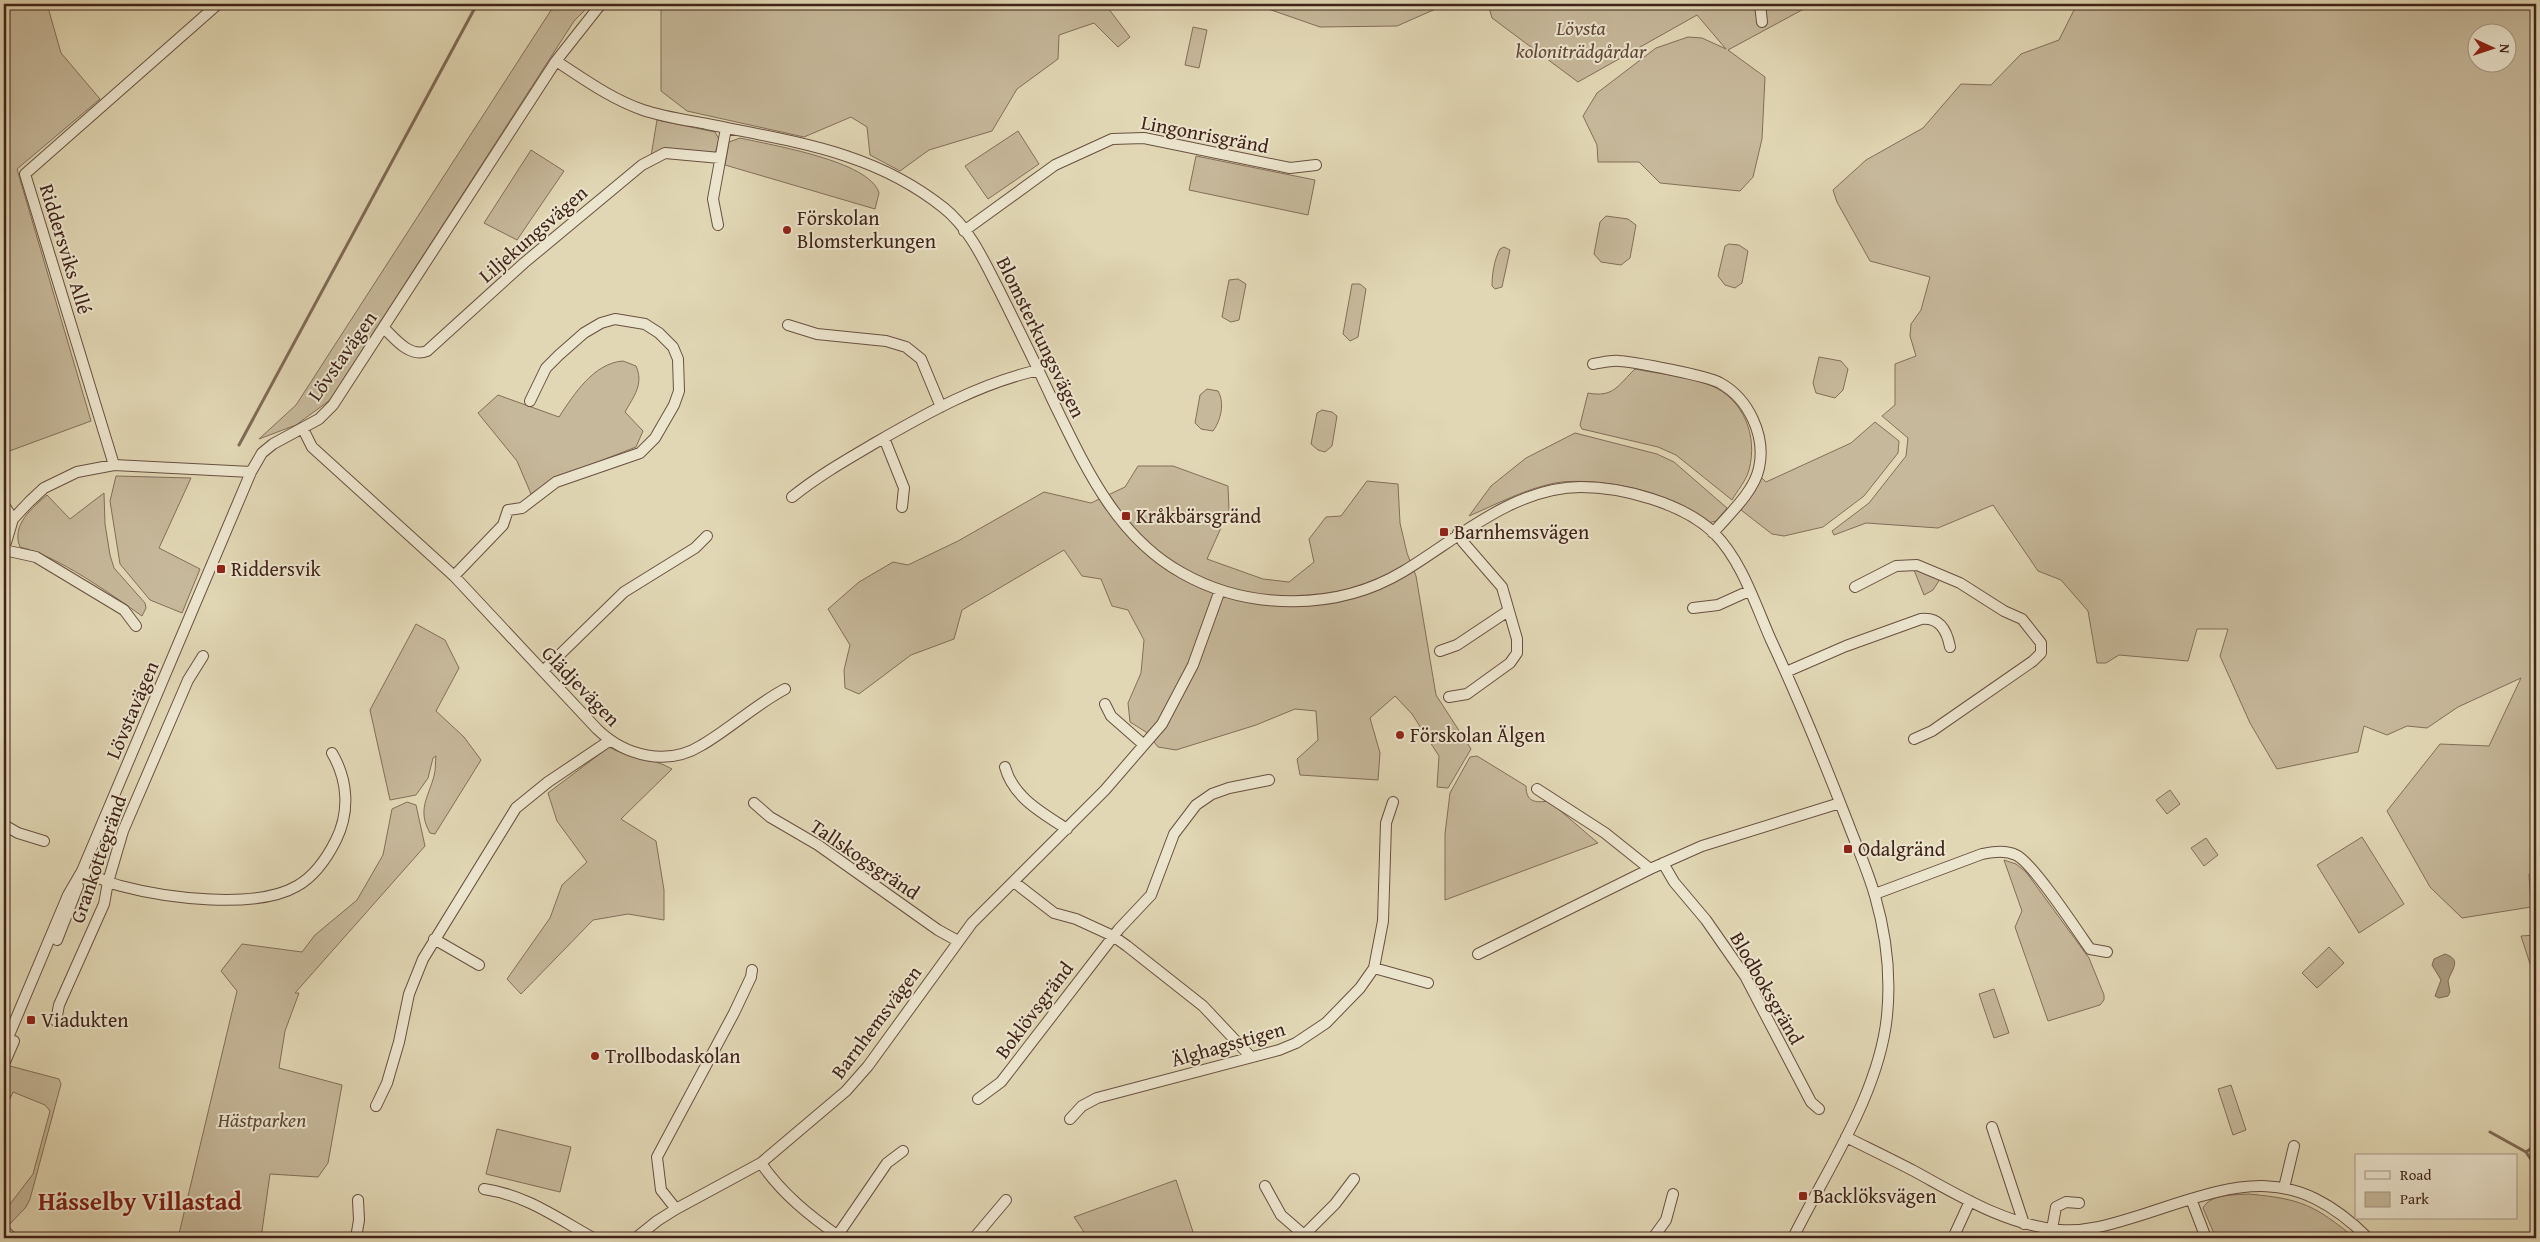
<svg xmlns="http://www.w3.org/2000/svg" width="2540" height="1242" font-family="'Gentium Book Plus',serif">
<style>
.green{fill:#c6b89a;stroke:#836e5a;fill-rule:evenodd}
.water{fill:#aa9a7f;stroke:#806a56}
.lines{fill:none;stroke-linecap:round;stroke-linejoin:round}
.stream{stroke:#806a56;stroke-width:3}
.minor-casing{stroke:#685040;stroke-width:12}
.minor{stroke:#ece5ce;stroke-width:10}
.poi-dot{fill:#8f2418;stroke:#ece5ce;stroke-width:2}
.labels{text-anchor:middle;stroke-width:4;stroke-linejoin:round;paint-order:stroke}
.park-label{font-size:20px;font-style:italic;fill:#624839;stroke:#ece5ce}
.street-label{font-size:20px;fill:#402319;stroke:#ece5ce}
.poi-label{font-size:20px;fill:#402319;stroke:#ece5ce;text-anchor:start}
.district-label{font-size:25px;font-weight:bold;fill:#7a1f14;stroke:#ece5ce}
</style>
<rect width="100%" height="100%" fill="#e1d7b4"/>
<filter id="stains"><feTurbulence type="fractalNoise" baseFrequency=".004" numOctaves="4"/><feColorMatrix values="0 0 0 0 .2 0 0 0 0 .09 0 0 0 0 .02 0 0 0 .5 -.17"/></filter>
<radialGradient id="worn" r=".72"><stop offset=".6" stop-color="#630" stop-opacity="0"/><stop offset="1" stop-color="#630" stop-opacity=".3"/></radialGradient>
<path class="green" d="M4,4H47L61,53L100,99L17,169L91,421L4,453Z
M555,4H591L574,21L330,400L296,425L259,439L296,405Z
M661,4H1105L1130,37L1118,47L1094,23L1059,35L1058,59L1017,89L992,131L929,150L900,171L870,155L867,127L851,117L804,137L687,111L661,91Z
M1254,4H1447L1397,26L1320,27Z
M1488,4H1813L1728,50L1765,77L1762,139L1753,177L1740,191L1660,183L1639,162H1598L1597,145L1583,116L1597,93L1656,48L1688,37L1702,38L1726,49L1697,15L1578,82L1492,18Z
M2077,4H2536V873L2529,874L2531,907L2462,918L2430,887L2387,811L2440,744L2489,746L2521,678L2458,707L2427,728L2407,726L2387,735L2364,726L2358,752L2277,769L2250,723L2220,656L2228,629H2197L2188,661L2119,655L2106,663H2097L2088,611L2061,580L2038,571L1993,505L1938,528L1866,523L1834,535L1832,531L1869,503L1906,456L1908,438L1882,416L1895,405V364L1916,356L1910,336L1911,324L1921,310L1930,277L1870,261L1837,202L1833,190L1866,160L1923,128L1961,84L1991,85L2021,54L2059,40ZM2478,32H2508V62H2478Z
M1193,27L1207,30L1199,68L1185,65Z
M657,120L715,132L719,139L715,154L651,156Z
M1018,131L1039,164L988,199L965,166Z
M740,138C771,145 870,161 879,193L875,209L725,165L729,142Z
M531,150L564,171L517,240L484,223Z
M1196,156L1315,180L1308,215L1189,190Z
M1606,216L1628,219L1636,225L1630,258L1621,265L1601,262L1594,254L1600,222Z
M1729,244L1739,245L1748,251L1742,283L1735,288L1725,285L1718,276L1725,246Z
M1504,247L1510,250L1502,287L1495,289L1492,286C1492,275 1494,260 1500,249Z
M1238,279L1246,284L1239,320L1231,322L1222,317L1229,280Z
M1352,284H1360L1366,289L1358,337L1350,341L1343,334Z
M1819,357L1841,361L1848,369L1843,390L1835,398L1816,393L1813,383Z
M623,361L636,366C644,384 634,396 625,412L643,431L636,447L554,479L531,494L517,461L478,413L498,395L559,417C574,394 594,363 623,361Z
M1635,369C1659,374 1688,376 1710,385C1744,399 1758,436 1749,470C1746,481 1737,491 1732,500L1676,455L1658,447L1582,429L1580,425L1588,393C1614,398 1618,385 1635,369Z
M1207,389L1218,391C1225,403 1221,420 1213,431L1201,429L1195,423L1200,395Z
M1322,410L1332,412L1337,416L1332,446L1325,452L1318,450L1311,444L1317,413Z
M1875,422L1899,441L1898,453L1864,496L1823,527L1784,536L1772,534L1741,510L1761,477L1766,482L1851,443Z
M1575,433L1657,454L1674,462L1727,508L1716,521L1708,523C1691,513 1675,502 1657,495C1631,485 1582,478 1555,483C1525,489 1497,504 1469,516L1491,486L1526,458Z
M1138,466H1173L1228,486L1229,510L1207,559L1263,579L1289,582L1314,562L1309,539L1326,517L1341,516L1367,481L1398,484L1400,523L1407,553L1416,576L1436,695L1471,749L1448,788L1437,787L1439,756L1412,714L1395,696L1370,718L1380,753L1378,780L1300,775L1297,759L1318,740L1316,711L1295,709L1256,725L1176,750L1158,747L1146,732L1130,722L1128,703L1141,673L1144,640L1128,610L1112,606L1101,579L1082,576L1064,550L962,610L954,639L911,655L859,694L845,688L844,670L850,645L828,609L859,582L893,562L908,565L958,541L1044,492L1091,503L1125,487Z
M116,476L191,478L159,548L200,569L182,613L150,600L120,564L110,501Z
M104,493L105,524L110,555L114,568L145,603L146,608L142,616C111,594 56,555 20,547C11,525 32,508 47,495L70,519Z
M1918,567L1940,579L1933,590L1924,595L1914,570Z
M416,624L445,640L459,668L436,711L464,737L481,760L435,834L430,833C417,810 428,798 434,776C436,770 435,762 436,756L433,758L428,778L416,795L390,800L370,710Z
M609,747C629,759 652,757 672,769L621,819L656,841L664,890V920L628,914L593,920L521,994L507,979L550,918L562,885L587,862L557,821L548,793Z
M1477,756L1526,786C1526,802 1535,803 1549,801L1598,843L1445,900V834L1450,793L1470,757Z
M2170,790L2180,804L2167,814L2156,800Z
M407,802L416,805L425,846L295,993H299L285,1031L279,1068L342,1085L328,1163L318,1177L270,1174L261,1238H178L237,991L221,971L242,944L302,952L315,935L357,900L383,855L392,809Z
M2362,837L2404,904L2359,933L2317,865Z
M2206,838L2218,855L2204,866L2191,848Z
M2004,860L2016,864L2026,872L2089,958L2104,995V1000L2100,1005L2048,1021L2015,927L2022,911Z
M2536,935V982L2521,936Z
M2329,947L2344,963L2317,988L2302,973Z
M1994,989L2009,1033L1994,1038L1979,994Z
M10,1066L59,1079L61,1084L30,1199L26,1207L8,1226L4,1222V1212L33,1174L50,1111L45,1105L13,1092L4,1112V1079Z
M2231,1085L2246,1130L2233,1135L2218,1089Z
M497,1129L571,1147L560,1192L486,1174Z
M1176,1180L1195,1238H1088L1074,1217Z
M2249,1194C2302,1199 2314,1205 2355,1238H2216L2203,1208C2210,1194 2234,1195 2249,1194Z"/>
<path class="water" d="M2445,954C2463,960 2451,970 2448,981L2450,992L2448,996L2439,998L2435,996L2441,980L2432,965L2434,959Z"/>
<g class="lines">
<path class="stream" d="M239,445L477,4
M2490,1132L2526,1152L2536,1167
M2526,1152L2536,1145"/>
<defs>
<path id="minor" d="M1760,4L1762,22
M556,61C584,79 611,99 643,110C664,117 686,120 707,124C794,142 873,151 944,208C970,229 984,261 999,290C1017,326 1035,362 1052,399C1084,464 1115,536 1182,573C1249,611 1338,611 1404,571C1457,539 1514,487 1581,487C1622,487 1683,503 1714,533C1742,561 1755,604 1771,640C1799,700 1824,761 1848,823C1857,847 1868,871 1875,896C1886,934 1891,976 1887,1016C1879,1094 1827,1169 1793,1238
M718,225L713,199L726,128
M964,231L1055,165L1112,139L1144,138L1290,168L1316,165
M788,325L817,334L886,341L906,347L921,359L941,407
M384,328C395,339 410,358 427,351L524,263L642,165L665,153L720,158
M1593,364C1601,363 1611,360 1619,361C1635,362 1708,376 1720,383C1749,399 1766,436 1759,468C1754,492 1729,514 1713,533
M303,429L312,447L454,576L597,729C625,756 667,767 702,745C731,728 755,705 785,689
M884,438L904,488L902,507
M114,465L25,174L218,4
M792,497C818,476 846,460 875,443C927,413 980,383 1039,370
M4,505L13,519
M4,549L13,519L29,502L44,488L77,472L114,465L251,472
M4,550L36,557L124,610L136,626
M454,576L503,525L508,510L522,508L556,482L640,453L655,438L674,405L679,391L678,359L673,347L659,333L645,324L615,319L601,323L584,333L559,355L546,368L530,401
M1855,587L1896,566L1917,565L1960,583L2004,611L2022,619L2041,643V653L2033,661L1932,731L1914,739
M1693,608L1718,605L1749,591
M1440,651L1457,645L1508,611
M543,671L624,592L695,548L707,536
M1786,672L1846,646L1921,619C1940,617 1947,631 1950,647
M1449,697L1467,694L1510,663L1517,653V639L1502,587L1463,542L1458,533
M1105,704L1111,716L1144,745
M1005,767C1013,797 1042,813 1067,829
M1537,789L1605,833L1650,869
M754,803L770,817L818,845L938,930L958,941
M4,825L18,833L44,841
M1663,863L1674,882L1706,920L1745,976L1811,1102L1819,1109
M82,871C95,876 108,883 121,886C166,898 256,910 297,886C315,876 327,858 336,840C350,812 348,780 332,753
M1014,882L1054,913L1076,919L1113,936L1127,946L1203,1006L1250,1056
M1875,894L1982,854C1994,852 2005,850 2016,855C2032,862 2077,930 2090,949L2107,952
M434,939L479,965
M57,940L78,886
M1478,954L1650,869L1702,846L1840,803
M1374,968L1428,983
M56,1021L59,1005L104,904L108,882L123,831L188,680L203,656
M4,1047L68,895L82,871L251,472L262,453L273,444L319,419L333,405L556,61L601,4
M4,1064L14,1041
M978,1099L1001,1082L1119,929L1151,895L1174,834L1196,805L1212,794L1229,788L1269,780
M376,1106L387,1083L399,1042L409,994L423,959L516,808L548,782L609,741
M1070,1119L1082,1106L1097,1098L1279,1050L1296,1043L1326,1023L1360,988L1374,968L1383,921L1386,823L1393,802
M1992,1127L2024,1224
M1846,1137C1868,1148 1891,1159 1914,1171C1960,1196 2006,1225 2060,1230C2088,1232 2112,1224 2138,1216C2232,1186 2288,1159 2368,1238
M761,1163C782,1194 810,1216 841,1238
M1265,1186L1281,1215L1304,1235
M2284,1188L2294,1146
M484,1189C526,1195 557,1218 593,1238
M2191,1199L2206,1238
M676,1209L661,1190L657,1157L734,1013L751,977L752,970
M2052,1229L2056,1207L2066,1202L2079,1203
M4,1230L12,1238
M837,1236L887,1163L903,1151
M356,1238L359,1220L358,1200
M636,1238L657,1221L676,1209L761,1163L846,1091L868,1066L972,923L1105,790L1162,724L1193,665L1220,590
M974,1238L1006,1200
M1301,1238L1335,1204L1354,1179
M1653,1238L1666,1220L1673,1194
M1953,1238L1970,1201"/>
</defs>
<use href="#minor" class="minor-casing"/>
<use href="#minor" class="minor"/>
</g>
<g class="poi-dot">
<circle cx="787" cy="230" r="5"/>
<rect x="1121" y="511" width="10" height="10" rx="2.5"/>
<rect x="1439" y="527" width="10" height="10" rx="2.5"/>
<rect x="216" y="564" width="10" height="10" rx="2.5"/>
<circle cx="1400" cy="735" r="5"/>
<rect x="1843" y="844" width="10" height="10" rx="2.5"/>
<rect x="26" y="1015" width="10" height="10" rx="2.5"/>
<circle cx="595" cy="1056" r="5"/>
<rect x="1798" y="1191" width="10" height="10" rx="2.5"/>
</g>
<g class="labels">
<g class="park-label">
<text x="1581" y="35">Lövsta<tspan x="1581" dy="23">koloniträdgårdar</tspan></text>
<text x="262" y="1127">Hästparken</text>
</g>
<g class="street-label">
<text transform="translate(1205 134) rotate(11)" y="7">Lingonrisgränd</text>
<text transform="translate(533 234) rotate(-41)" y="7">Liljekungsvägen</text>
<text transform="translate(66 249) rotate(73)" y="7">Riddersviks Allé</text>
<text transform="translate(1041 337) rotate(64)" y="7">Blomsterkungsvägen</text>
<text transform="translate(342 356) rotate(-55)" y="7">Lövstavägen</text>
<text transform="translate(581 686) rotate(46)" y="7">Glädjevägen</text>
<text transform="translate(132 710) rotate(-67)" y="7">Lövstavägen</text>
<text transform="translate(98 859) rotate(-71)" y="7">Grankottegränd</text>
<text transform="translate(865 859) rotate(34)" y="7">Tallskogsgränd</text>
<text transform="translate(1767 988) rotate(60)" y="7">Blodboksgränd</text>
<text transform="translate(1034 1010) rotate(-53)" y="7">Boklövsgränd</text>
<text transform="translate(876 1022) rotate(-53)" y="7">Barnhemsvägen</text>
<text transform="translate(1228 1044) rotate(-16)" y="7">Älghagsstigen</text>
</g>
<g class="poi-label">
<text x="797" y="225">Förskolan<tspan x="797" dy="23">Blomsterkungen</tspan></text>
<text x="1136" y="523">Kråkbärsgränd</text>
<text x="1454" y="539">Barnhemsvägen</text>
<text x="231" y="576">Riddersvik</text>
<text x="1410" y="742">Förskolan Älgen</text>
<text x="1858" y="856">Odalgränd</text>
<text x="41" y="1027">Viadukten</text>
<text x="605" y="1063">Trollbodaskolan</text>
<text x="1813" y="1203">Backlöksvägen</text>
</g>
<g class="district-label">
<text x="140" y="1210">Hässelby Villastad</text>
</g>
</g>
<rect width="2540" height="1242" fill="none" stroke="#e1d7b4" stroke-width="20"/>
<rect x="5" y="5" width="2530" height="1232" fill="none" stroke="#402319" stroke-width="2.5"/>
<rect x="10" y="10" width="2520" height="1222" fill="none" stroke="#402319"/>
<rect x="2355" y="1154" width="162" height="65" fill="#ece5ce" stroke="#a79786"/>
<rect x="2365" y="1171" width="25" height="8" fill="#ece5ce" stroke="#a79786"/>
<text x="2400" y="1180" font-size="15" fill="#402319">Road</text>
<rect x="2365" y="1192" width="25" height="15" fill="#c6b89a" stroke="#a79786"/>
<text x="2400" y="1204" font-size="15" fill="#402319">Park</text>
<g transform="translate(2492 48) rotate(93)"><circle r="24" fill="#ece5ce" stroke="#a79786"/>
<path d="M0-4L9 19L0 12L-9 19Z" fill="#8f2418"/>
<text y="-8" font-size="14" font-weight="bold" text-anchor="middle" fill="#402319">N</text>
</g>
<rect width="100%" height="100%" filter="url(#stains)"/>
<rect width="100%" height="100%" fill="url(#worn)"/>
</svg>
